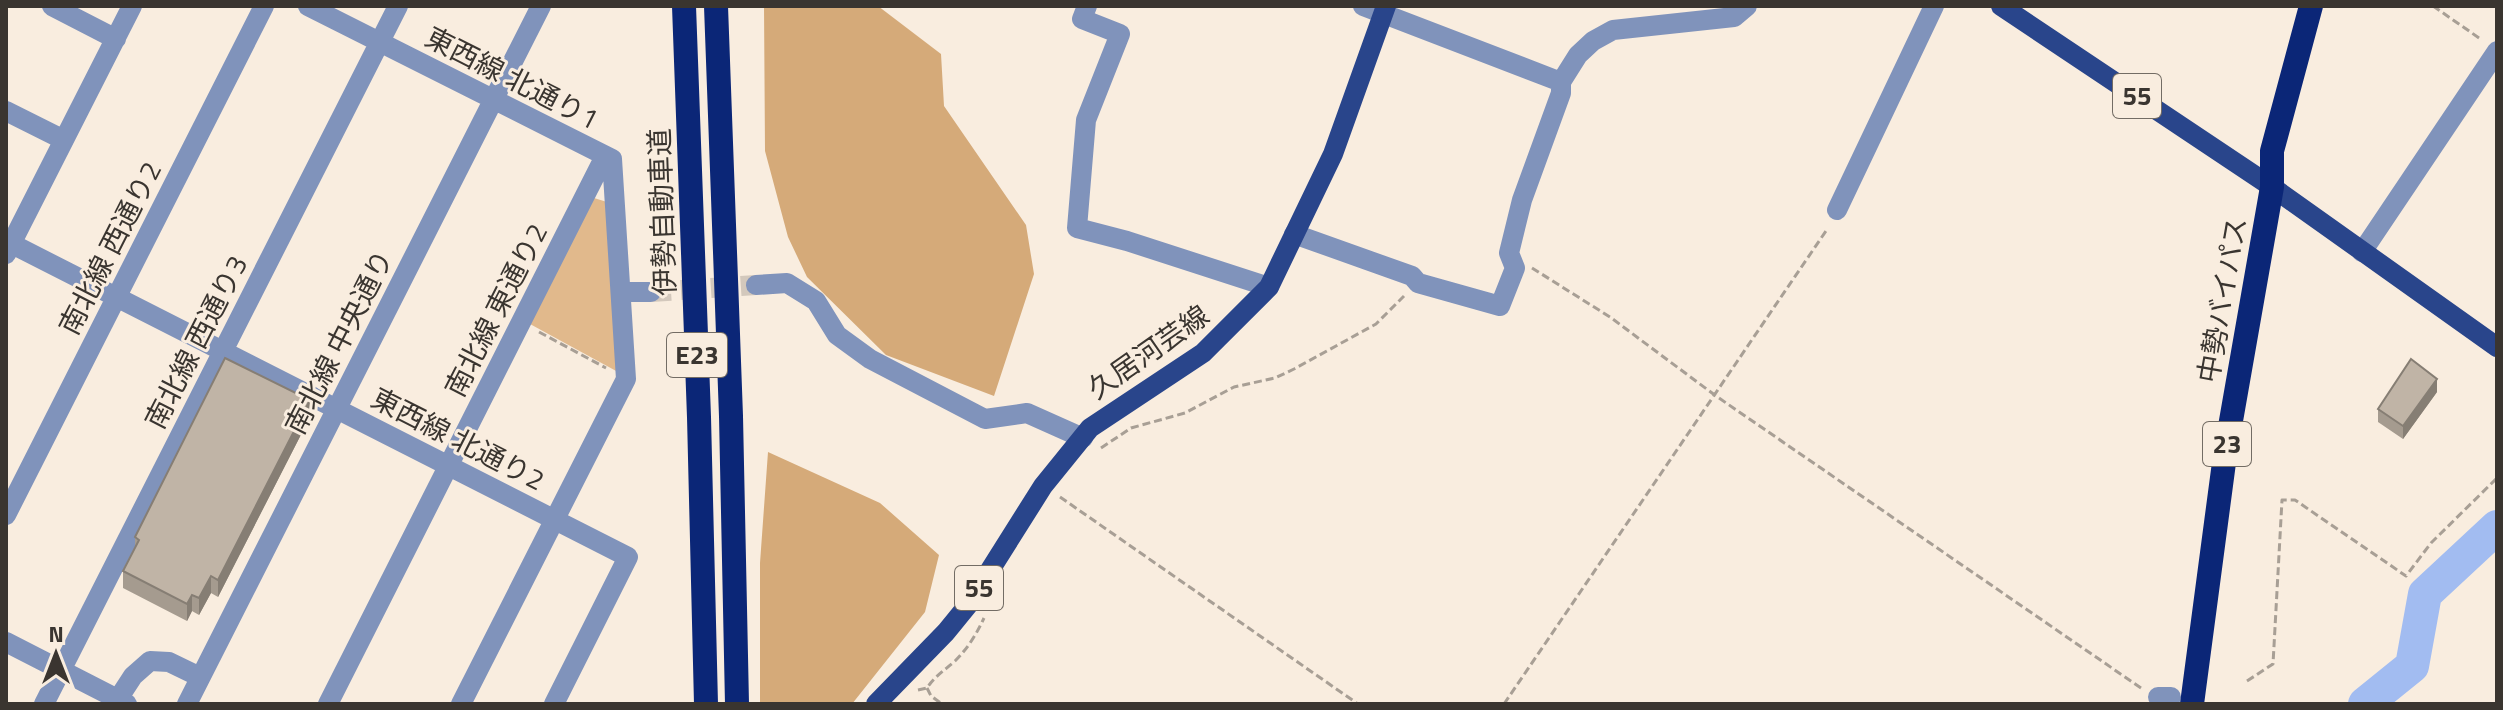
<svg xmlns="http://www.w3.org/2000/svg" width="2503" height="710" font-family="'Titillium Web','Noto Sans JP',sans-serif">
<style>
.green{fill:#e1b98c}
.forest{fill:#d5aa79}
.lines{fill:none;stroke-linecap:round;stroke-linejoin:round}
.river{stroke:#a2bcf1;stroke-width:34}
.minor-tunnel{stroke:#d3c8bc;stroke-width:20;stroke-dasharray:20 10;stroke-linecap:butt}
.path{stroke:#a89f95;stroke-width:3;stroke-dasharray:8 4;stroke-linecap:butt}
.minor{stroke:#8093bb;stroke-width:20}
.major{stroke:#29458b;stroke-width:20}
.highway{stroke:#0b2677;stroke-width:24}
.wall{fill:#a59b8f}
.shaded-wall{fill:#867e74}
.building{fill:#c0b4a6;stroke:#867e74;stroke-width:2}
.labels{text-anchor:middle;stroke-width:6;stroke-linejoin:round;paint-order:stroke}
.shield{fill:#f9eddf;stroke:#736c64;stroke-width:2}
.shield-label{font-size:26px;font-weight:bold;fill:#3a3530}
.street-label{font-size:28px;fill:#3a3530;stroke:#f9eddf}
</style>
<rect width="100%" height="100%" fill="#f9eddf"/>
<path class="green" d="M594,198L607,202L618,372L530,324Z"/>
<path class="forest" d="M764,6H878L941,54L944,106L1026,225L1034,274L994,396L886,355L807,277L788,237L765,151Z
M768,452L880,503L939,555L925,612L852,704H760V563Z"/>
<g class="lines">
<path class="river" d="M2365,704L2412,666L2425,594L2497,527"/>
<path class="minor-tunnel" d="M651,292L756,285"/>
<path class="path" d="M2433,6L2482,40
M1532,268L1610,317L1716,396L2141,688
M539,332L606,368
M1101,448L1131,428L1185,413L1234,387L1275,378L1294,369L1376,324L1404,296
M1060,497L1358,704
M2247,681L2273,664L2282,500H2295L2406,576L2431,543L2497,478
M927,688L931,696L942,704
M918,690L927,688C935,676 945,670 955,661C968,648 976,635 984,618
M1504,704L1828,228"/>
<path class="minor" d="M52,6L116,39
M308,6L612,159L626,379L461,704
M1087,6L1082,19L1120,34L1086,120L1077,228L1127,241L1269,287
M1363,6L1561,82
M6,111L64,140
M1837,210L1934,6
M1294,234L1412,276L1418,283L1500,306L1515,268L1509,253L1522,200L1561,93V82L1578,55L1593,41L1613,30L1734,17L1747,6
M6,241L628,557L554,704
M2362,252L2497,51
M6,254L132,6
M756,285L787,283L816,301L837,335L870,359L985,419L1027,413L1083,438
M621,292H651
M6,515L264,6
M6,642L127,704
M2158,697H2171
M118,699L133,676L150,661L169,662L200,677
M44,704L398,6
M187,704L541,6
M328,704L605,156"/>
<path class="major" d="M2001,6L2272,187L2497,347
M876,704L946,632L968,605L1043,486L1090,428L1203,353L1269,287L1333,154L1386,6"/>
<path class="highway" d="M684,6L699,417L706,704
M716,6L731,416L737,704
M2192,704L2225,455L2272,187V151L2311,6"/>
</g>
<path class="wall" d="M2437,392L2403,439L2378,422V409Z
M310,417L218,597L211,593L199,615L192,611L187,621L123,588V571L135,548V537Z"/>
<path class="shaded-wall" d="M2437,379V392L2403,439V426Z
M310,400V417L218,597V580Z
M211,576V593L199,615V598Z
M192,595V611L187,621V604Z"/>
<path class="building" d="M225,358L310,400L218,580L211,576L199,598L192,595L187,604L123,571L139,540L135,537Z
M2411,359L2437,379L2403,426L2378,409Z"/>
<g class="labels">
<g class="shield">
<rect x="2113" y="74" width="48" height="44" rx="6"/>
<rect x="667" y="333" width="60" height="44" rx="6"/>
<rect x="2203" y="422" width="48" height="44" rx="6"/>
<rect x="955" y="566" width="48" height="44" rx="6"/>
</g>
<g class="shield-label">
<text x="2137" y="105">55</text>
<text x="697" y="364">E23</text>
<text x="2227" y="453">23</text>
<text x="979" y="597">55</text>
</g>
<g class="street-label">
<text transform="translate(512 78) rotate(27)" y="10">東西線 北通り1</text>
<text transform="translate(662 212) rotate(-92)" y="10">伊勢自動車道</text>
<text transform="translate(110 248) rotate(-63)" y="10">南北線 西通り2</text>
<text transform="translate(2222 300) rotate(-80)" y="10">中勢バイパス</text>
<text transform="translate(496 310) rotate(-63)" y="10">南北線 東通り2</text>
<text transform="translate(196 342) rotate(-63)" y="10">南北線 西通り3</text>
<text transform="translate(339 342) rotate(-63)" y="10">南北線 中央通り</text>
<text transform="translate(1148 352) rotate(-35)" y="10">久居河芸線</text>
<text transform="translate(458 439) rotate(27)" y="10">東西線 北通り2</text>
</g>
</g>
<rect width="2503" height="710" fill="none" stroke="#3a3530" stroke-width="16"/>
<g transform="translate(56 654)" stroke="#f9eddf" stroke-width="6" paint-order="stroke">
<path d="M0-6L14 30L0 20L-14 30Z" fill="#3a3530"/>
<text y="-12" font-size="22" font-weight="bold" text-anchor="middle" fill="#3a3530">N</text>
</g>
</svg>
